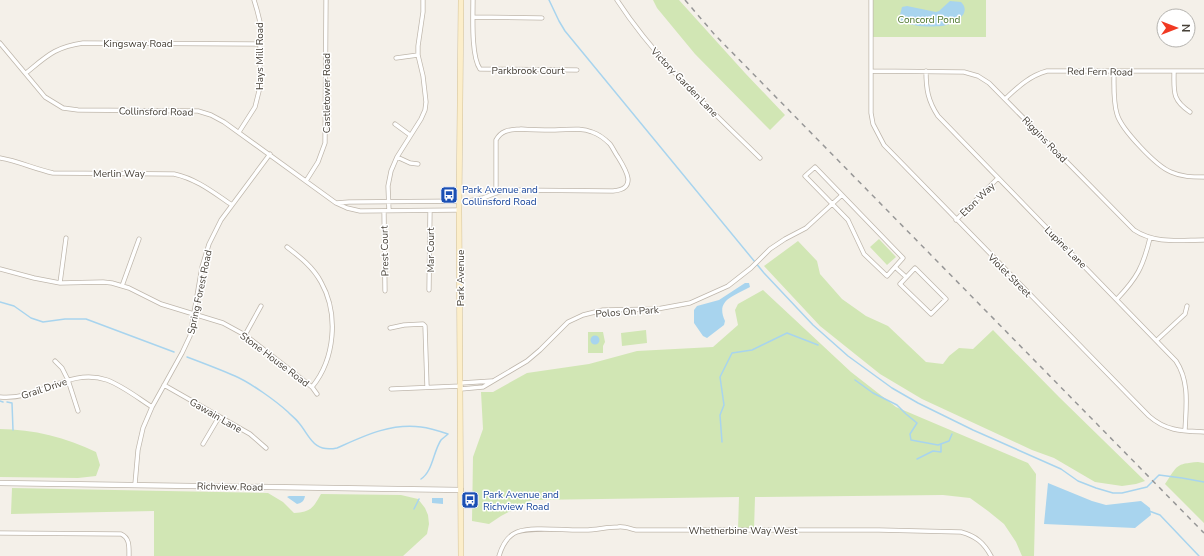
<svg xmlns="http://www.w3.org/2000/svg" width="1204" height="556" font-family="'Nunito Sans',sans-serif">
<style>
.green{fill:#d1e6b4}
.water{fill:#a8d4ee}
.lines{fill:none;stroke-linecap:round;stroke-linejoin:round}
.stream{stroke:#a8d4ee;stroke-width:1.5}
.minor-casing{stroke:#bfb7ac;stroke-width:5}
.tertiary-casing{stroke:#bfb7ac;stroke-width:6}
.secondary-casing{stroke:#d2c19a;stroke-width:6}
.minor{stroke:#fff;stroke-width:3.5}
.tertiary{stroke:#fff;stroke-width:4.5}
.secondary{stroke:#fceeca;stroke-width:5}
.rail{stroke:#979797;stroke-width:1.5;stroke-dasharray:5 5;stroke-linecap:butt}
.labels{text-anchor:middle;stroke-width:3;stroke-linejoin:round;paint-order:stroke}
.park-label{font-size:10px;fill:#4c772c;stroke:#fff}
.street-label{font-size:10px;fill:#474138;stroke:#fff}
.transit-label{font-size:10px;fill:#164399;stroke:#fff;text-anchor:start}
</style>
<rect width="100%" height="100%" fill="#f4f0e9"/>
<path class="green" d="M653,0H679L745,73L785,115L770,130L695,54L657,8Z
M873,0H986V37H873Z
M879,239L896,257L887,265L870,247Z
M798,241L817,261L820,274L842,299L866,316L888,326L926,362L943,364L949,356L959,348L973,349L993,330L1059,397L1145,481L1136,484L1122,486L1095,482L1054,458L1032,450L922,399L880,374L820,326L764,266Z
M763,290L851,372L896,407L1028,463L1036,474L1034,556H1022L1016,542L1004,524L988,511L970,498L943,495L755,497L754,530H738L739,497L532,500L501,516L489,524L472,521L473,457L483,429L481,392H493L527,373L589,364L637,351L713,347L738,325L735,310L738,304Z
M646,330L647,343L622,346L621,333Z
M588,332H603L605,342L603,346V353H588Z
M0,429C33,429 67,438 96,452L100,465L96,476L78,478L0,477Z
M1198,462L1204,463V523L1165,484C1178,465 1175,464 1198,462Z
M12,488L268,493L283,502L294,513C311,512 313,508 321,494L401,495L418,499L425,508L428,515L429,524L427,534L403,556H154V511L11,514Z"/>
<path class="water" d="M950,1L961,2C973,14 953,25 942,26C930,27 912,27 901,21L900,15L902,7L907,6L936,12L939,11Z
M745,283H749L750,287C734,296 715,300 725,321L724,325L707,338L703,336L694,323V310L697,306L719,300Z
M590.5 340a4.5 4.5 0 1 1 9 0a4.5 4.5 0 1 1-9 0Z
M1048,483L1092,501L1106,505L1141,501L1150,508L1151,515L1135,528L1044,524Z
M289,496H305C304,501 302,503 297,504L287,497Z
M432,498H443V504L432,503Z"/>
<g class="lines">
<path class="stream" d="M549,0L559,21L565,31L764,273L813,325L848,356L892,388L918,403L973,430L1061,469L1078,481L1096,488L1113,493H1122L1147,487L1159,475L1182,478L1204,482
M0,302L14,306L31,318L43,322L65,319H86L174,352
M187,357C203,363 219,369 235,376C251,383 276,401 288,412C292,416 296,419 299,423C310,436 313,453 337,448C364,436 390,423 421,427C430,428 439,431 448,434
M855,380L873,393L897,405L906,414L917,423L910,434L911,440L938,445L949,441L952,434
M0,401L3,402
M7,402L12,403L13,430
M722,442L720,415L724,405L720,377L732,353L752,350L787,333L818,345
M917,459L933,451L941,452V444
M421,479C433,471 433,452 441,440C443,438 446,436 448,434
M414,509L419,499
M1149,511L1160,515L1199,556"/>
<defs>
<path id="minor" d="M473,0C473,17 471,56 480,69L577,70
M617,0C656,60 709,108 760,158
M871,0V113L873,124L884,145L1149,416C1166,431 1182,431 1204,432
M473,17L542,18
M0,43L45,97L63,108L78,110L198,111L211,115L224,122L336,203L347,208L360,211L459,210
M396,58L418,55
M872,71L964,72L978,76L989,83L1134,230C1155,244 1180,240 1204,240
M926,71C926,89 928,101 938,116L1176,361C1190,382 1186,407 1185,431
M1114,71C1114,86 1113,101 1117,114C1121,129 1156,166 1171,172C1182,177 1192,177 1204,177
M1174,72C1174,92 1172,100 1190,112
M26,73C47,56 55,47 83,43L260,44
M1005,99C1018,87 1029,76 1047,71H1204
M395,124L410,135
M521,129C533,130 544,130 555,130C568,130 580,127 592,132C598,134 605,139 610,144C613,148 615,153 618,157C626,170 638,189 613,191L508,190L496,193V140C502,129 511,130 521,129Z
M239,132L255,107L260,87V22L257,10L254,0
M397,157L410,163L418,164
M0,158C18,161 35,169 53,173L174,174C197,179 214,193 232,205
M815,167L903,258L887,276L864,254L848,220L805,176Z
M306,181L318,162L325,143L326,0
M336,203L349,202L469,201L483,198L496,193
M384,211L385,291
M389,211L388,186L391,171L397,157L421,119L425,110L426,102L423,76L418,55V46L423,12V0
M956,220L998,178
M287,247C300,257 313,267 321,282C339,314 335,359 312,387
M895,267L906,277
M915,268L946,299L931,314L900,284Z
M0,269L34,278L60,283L103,282L112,283L129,288L161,304L223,323L245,335L312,387L317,394
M60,283L66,238
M122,286L139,239
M429,290L430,211
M1117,299C1137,278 1143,267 1150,238
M390,328L404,325L423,324L425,326L427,387
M245,335L261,306
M1157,340L1185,314L1187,306
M55,361L62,368L68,380L78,411
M461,383L492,381
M164,385L250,434L266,448
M391,389L461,386
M461,389L483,387L527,361L540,350L568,322L583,315L603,310L657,309L690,303L728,286L751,268L770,249L785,239L806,228L842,195
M0,397C39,401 68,367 107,380C123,386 138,398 152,407
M203,444L219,417
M135,484L138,450L143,428L152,407L182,353L190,336L202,267L209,244L221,220L270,154
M0,533L121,534C130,538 129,547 129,556
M499,556C502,546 507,536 517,532C533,526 567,531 585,530C596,530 607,527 618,527C624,526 631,529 636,530H879L961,532C976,536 984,543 991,556"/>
<path id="tertiary" d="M0,483L461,490"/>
<path id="secondary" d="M461,0L459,210L461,556"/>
</defs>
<use href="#minor" class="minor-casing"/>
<use href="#tertiary" class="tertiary-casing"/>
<use href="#secondary" class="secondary-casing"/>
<use href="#minor" class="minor"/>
<use href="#tertiary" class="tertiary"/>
<use href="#secondary" class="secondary"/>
<path class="rail" d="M685,0L715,35L1204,533"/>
</g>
<defs>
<symbol id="bus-square" viewBox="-11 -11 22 22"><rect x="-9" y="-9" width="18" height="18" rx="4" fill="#1a4fb4" stroke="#fff"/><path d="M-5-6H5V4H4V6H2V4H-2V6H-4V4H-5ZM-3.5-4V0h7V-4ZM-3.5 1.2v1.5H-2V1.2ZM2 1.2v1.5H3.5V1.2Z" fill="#fff"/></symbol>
</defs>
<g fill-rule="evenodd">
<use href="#bus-square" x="439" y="185" width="20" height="20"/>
<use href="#bus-square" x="460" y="490" width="20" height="20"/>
</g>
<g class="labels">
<g class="park-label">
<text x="929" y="23">Concord Pond</text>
</g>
<g class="street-label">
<text x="138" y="47">Kingsway Road</text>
<text transform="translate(259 56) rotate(-90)" y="4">Hays Mill Road</text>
<text x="528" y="74">Parkbrook Court</text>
<text transform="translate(1100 71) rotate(1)" y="4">Red Fern Road</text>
<text transform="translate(685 82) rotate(46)" y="4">Victory Garden Lane</text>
<text transform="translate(326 93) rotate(-90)" y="4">Castletower Road</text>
<text transform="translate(156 111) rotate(1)" y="4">Collinsford Road</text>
<text transform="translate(1045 139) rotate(46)" y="4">Riggins Road</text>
<text x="119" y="177">Merlin Way</text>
<text transform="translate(977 199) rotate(-44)" y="4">Eton Way</text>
<text transform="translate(1066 247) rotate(45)" y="4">Lupine Lane</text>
<text transform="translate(430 250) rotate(-90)" y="4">Mar Court</text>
<text transform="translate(384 251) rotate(-91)" y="4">Prest Court</text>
<text transform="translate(1010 275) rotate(45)" y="4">Violet Street</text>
<text transform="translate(460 278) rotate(-90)" y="4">Park Avenue</text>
<text transform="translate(199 292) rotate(-78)" y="4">Spring Forest Road</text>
<text transform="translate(627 311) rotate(-4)" y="4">Polos On Park</text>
<text transform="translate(275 359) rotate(37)" y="4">Stone House Road</text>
<text transform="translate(44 388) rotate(-18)" y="4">Grail Drive</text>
<text transform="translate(216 415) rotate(30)" y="4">Gawain Lane</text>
<text transform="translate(230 486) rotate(1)" y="4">Richview Road</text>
<text x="743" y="534">Whetherbine Way West</text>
</g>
<g class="transit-label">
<text x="462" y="193">Park Avenue and<tspan x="462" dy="12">Collinsford Road</tspan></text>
<text x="483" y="498">Park Avenue and<tspan x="483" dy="12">Richview Road</tspan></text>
</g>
</g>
<g transform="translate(1176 28) rotate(90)"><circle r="19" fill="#ffffff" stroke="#b5b3af"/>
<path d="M0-3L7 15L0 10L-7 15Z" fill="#f13922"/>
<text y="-6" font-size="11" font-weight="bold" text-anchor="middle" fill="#474138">N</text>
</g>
</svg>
